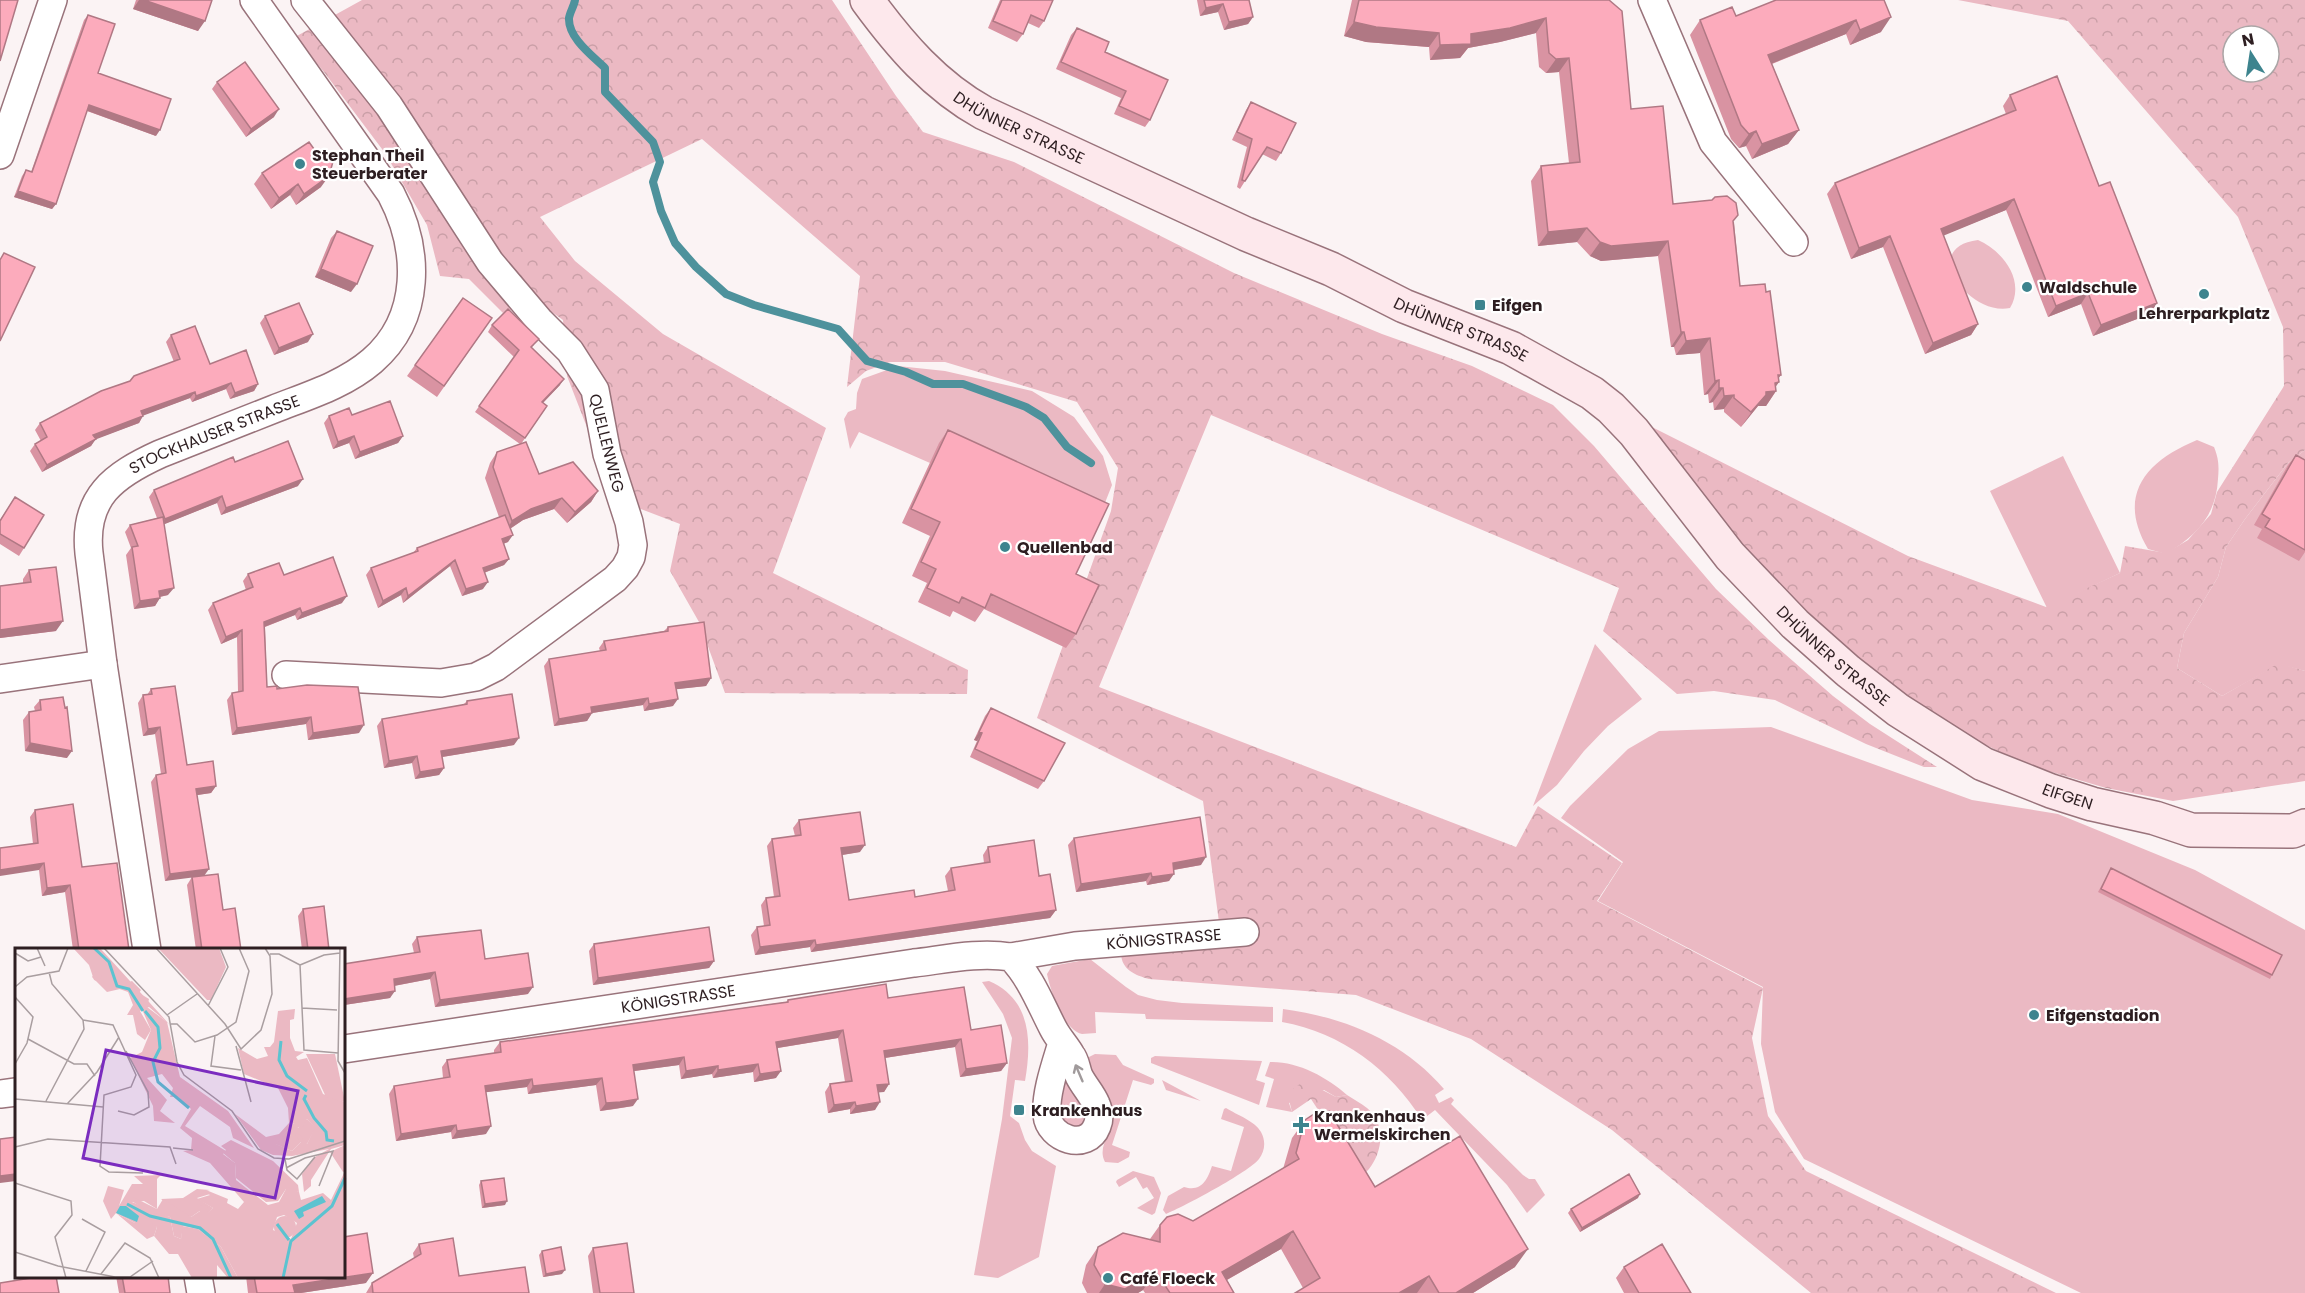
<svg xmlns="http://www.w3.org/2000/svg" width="2305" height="1293" font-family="Poppins,sans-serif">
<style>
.green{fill:#ebb9c3}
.forest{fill:url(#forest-crowns);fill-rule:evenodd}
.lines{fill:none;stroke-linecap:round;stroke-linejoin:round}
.stream{stroke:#4e929c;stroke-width:8}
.street-casing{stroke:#99737b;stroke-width:30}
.secondary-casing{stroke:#99737b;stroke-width:36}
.street{stroke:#fff;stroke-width:27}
.secondary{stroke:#fde8ec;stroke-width:33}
.wall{fill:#d993a2}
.shaded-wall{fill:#b07884}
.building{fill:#fcabbc;stroke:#b07884;stroke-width:1.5}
.oneway{stroke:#a09a9b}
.poi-dot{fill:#3d848e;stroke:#fff;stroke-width:2}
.labels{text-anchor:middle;stroke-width:4.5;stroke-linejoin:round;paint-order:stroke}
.street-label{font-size:16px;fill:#2d1e21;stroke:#fff}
.poi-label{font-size:16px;font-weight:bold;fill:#2d1e21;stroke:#fff;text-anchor:start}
.inset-river{fill:none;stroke:#5cc3d0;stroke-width:3}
.inset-road{fill:none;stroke:#a99ea0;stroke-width:1.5}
.view{fill:#7b2cbf;fill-opacity:0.15;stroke:#7b2cbf;stroke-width:3}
.inset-edge{fill:none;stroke:#2d1e21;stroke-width:3}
</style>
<defs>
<pattern id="forest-crowns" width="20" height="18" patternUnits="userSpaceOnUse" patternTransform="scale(1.5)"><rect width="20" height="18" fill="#ebb9c3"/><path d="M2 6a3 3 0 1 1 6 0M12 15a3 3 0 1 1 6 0" fill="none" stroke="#ca9fa7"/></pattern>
</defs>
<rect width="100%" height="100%" fill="#fbf3f4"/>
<path class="green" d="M1978,240C2003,251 2026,281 2010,308C1969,317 1918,247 1978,240Z
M898,366L945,371L1032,391L1074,417L1103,456L1112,485L1099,518L930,463L859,432L850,449L844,419L848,412L856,409L857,393L862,379Z
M2197,440L2214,447C2219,459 2219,467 2218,479C2216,516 2196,536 2166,554L2148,549C2116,495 2146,461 2197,440Z
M2305,450V671L2279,664L2222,696L2177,668L2184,633L2218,577L2226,547L2245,519L2288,463Z
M2063,456L2120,573L2047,608L1990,491Z
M1595,644L1642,699L1608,726L1584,751L1557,785L1533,806Z
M1771,727L1972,800L2058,814L2195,870L2305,930V1293H2081L1804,1159L1775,1112L1761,1044L1763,987L1598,901L1623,862L1561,818L1570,806L1628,749L1659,731Z
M1090,959L1126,987L1138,995L1157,1000L1182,1003L1273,1007V1022L1146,1019L1145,1014L1095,1012L1096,1033C1092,1033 1086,1034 1082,1034C1063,1030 1050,989 1047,974L1052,966Z
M989,981C1031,999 1032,1041 1025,1081L1015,1080L1010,1116L1019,1123L1025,1140L1032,1151L1056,1166L1039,1257L998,1278L974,1275L1002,1119L1012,1038L1003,1014L982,982Z
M1283,1009C1344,1017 1403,1041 1444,1089L1435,1095L1439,1103L1451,1097L1454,1100L1451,1104L1523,1175L1529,1179H1535L1545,1195L1527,1213L1507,1185L1435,1110L1422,1120C1390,1069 1342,1033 1282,1022Z
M1095,1054L1116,1055L1123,1065L1154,1079V1083L1151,1085L1133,1080L1112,1145L1130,1152L1129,1157L1118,1163L1105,1162C1096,1145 1115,1132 1113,1113C1111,1091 1091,1079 1087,1058Z
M1155,1056L1262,1061L1256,1080L1265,1083L1259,1105L1151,1063V1058Z
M1270,1062C1297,1061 1327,1077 1347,1095L1336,1097L1324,1090L1289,1103L1292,1112L1266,1107L1274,1079L1265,1076Z
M1065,1080L1082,1107L1084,1117L1082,1125L1075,1130L1057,1120L1056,1113Z
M1162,1080L1201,1101L1166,1090Z
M1226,1108C1237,1115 1255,1121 1261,1132C1266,1141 1265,1151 1259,1159C1249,1172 1183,1207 1166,1214L1163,1210L1168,1196L1184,1187C1201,1192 1207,1181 1212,1166L1231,1171L1244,1127L1221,1119L1224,1109Z
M1133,1171L1154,1177L1161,1193L1155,1213L1152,1215L1137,1208L1154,1198L1147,1187L1143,1189L1136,1177L1119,1187L1116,1182L1117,1180Z"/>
<path class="forest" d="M362,0H832L896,96L923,132L1014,162L1234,273L1382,334L1472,366L1553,405L1594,446L1716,589L1769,640L1833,696L1870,724L1937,767H1924L1866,744L1775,700L1714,691L1677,694L1603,631L1619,588L1211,415L1099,687L1516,847L1538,806L1622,863L1597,901L1763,988L1752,1038L1768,1116L1806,1171L2056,1293H1811L1612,1130L1471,1039L1356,995L1149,979C1135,975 1122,970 1121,954L1220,930L1203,801L1037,718L1111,511L1118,468L1077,402L945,362H890L866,371L847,387L860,276L702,139L540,217L575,261L663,334L826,428L773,573L968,670L967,694L725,693L699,622L670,571L680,524L633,506L607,434L588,430L567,376L563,320L535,300L503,313L469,279L440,276L427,225L385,153L324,72L295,37Z
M1958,0H2305V450L2288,463L2245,519L2226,547L2218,577L2184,633L2177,668L2222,696L2279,663L2305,671V781L2173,801L2106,788L2028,765L1971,738L1924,709L1842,647L1753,561L1642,422L1908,556L2046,607L2120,573L2125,546L2166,553L2188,540L2211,514L2217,492L2284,386L2283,327L2238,217L2068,21ZM2233,36H2269V72H2233Z
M1305,1081L1336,1097L1347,1095C1353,1099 1361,1103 1367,1108C1386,1124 1383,1151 1369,1169C1364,1175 1357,1180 1351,1185L1326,1122L1311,1099L1292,1112L1288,1096L1295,1087Z"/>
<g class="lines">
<path class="stream" d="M575,0C574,6 570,12 569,18C568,38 593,56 605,68V92L653,142L660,162L653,182L661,211L675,243L696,267L726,294L754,305L838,329L867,361L906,372L933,384H963L1026,407L1044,418L1067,447L1091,463"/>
<defs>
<g id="street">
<path d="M1652,0L1713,142L1794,242"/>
<path d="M0,155L53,0"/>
<path d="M286,675L441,683L476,677L496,667L615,579L625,568L631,557L633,545L629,522L607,454L595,390L570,351L539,320L490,262L389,106L305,0"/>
<path d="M0,679L103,664"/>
<path id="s1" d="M147,950L103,664L89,553C83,497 114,475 160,454C198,439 236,424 274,409C307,396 344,385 372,361C422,318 420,249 391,194L254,0"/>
<path id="s2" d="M1011,957L1075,946L1245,932"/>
<path id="s3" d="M344,1049L914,963C947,959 979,952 1011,957C1031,978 1040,1003 1053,1028C1058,1038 1066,1046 1071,1055C1076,1061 1076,1069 1079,1076C1084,1086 1092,1094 1096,1104C1099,1111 1100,1119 1097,1126C1087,1152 1049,1139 1047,1115C1045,1094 1056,1063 1062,1043"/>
<path d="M0,1094L16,1092"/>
<path d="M198,1276L201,1293"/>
</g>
<g id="secondary">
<path id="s4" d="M867,0C900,45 935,86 984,113L1246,234L1331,269L1404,306L1511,348L1592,393L1611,408L1634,432L1730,556L1795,624L1848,671L1898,710L1983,764L2051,791L2092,804L2155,818L2191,830L2293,831L2305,826"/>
</g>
</defs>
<use href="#street" class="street-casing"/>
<use href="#secondary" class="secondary-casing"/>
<use href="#street" class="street"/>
<use href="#secondary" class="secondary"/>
</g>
<path class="wall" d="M136,0H212L198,31L133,9Z
M1000,0H1053L1044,21L1039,28L1028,23L1023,34L1017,42L988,28Z
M1197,0H1249L1253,17L1248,24L1224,30L1218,12L1200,16Z
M1352,0H1609L1631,109L1673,204L1734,222L1740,286L1766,292L1781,375L1778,378L1779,382L1775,387L1776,391L1766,406H1758L1741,427L1724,412V409L1714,410L1713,402L1709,403L1708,394L1704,395L1700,353L1676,355L1674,347H1671L1658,256L1601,261L1590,256L1577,242L1538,246L1531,181L1541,166L1569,163L1559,72L1546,73L1539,67L1536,33L1500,42L1468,48L1460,58L1430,60L1429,47L1366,42L1344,36Z
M1884,0L1881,32L1850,45L1846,34L1772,64L1799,130L1788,144L1752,159L1746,146L1739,148L1731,139L1690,35L1700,20Z
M88,15L98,73L156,136L87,111L56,204L52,209L14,197L22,176L26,170L31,172L84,20Z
M1077,28L1150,120L1145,127L1114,114L1121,98L1056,69L1071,35Z
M217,82L274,117L246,137L212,89Z
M2010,95L2099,186L2157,303L2150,314L2093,336L2081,304L2048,317L2006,210L1943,235L1978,324L1971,335L1925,354L1883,247L1851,259L1827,194L1835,183L2006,114L2003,106Z
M1251,102L1281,153L1276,161L1262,154L1240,189L1237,187L1247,147L1232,140L1246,110Z
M262,173L321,187L296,205L290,195L271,209L254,184Z
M337,231L351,292L315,277L331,238Z
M463,298L492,318L437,397L407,376Z
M265,316L308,342L274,355L260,323Z
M492,325L534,345L531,348L560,385L543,403L547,406L521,444L539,474L598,491L591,502L567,523L554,509L523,520L510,529L508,542L503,544L509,559L504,565L484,573L483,589L462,596L450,566L403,603L401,595L378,608L366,575L371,568L413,553L417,548L499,517L485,478L490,463L497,452L520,444L475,412L514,357L488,332Z
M171,335L210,364L258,384L254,391L230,399L226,389L192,402L190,398L143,415L139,423L95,439L91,446L42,472L30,451L35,444L41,441L35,430L40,423L174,362L166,342Z
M352,415L403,436L398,443L355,459L349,443L333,449L324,423L329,416Z
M948,430L1076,574V634L1066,648L984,609L975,622L953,611L950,617L918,602L927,583L912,576L930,536L902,523L939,443Z
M2296,455L2305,460V552L2299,561L2257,538L2262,529L2254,525L2288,465Z
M235,462L298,486L221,515L217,503L164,524L168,595L160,597L155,606L134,609L126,555L131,548L125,532L130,525L157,518L149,497L154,490Z
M15,497L24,548L19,556L0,544V520Z
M29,570L56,631L0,638V586L23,583V579Z
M248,574L284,575L342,603L297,620L295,615L265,627L267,687L277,689L359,733L308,740L306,724L232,735L227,700L232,693L238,692L237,637L221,644L208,610L213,603L246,590L243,581Z
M668,627L711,678L706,686L676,689L673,706L644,711L643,705L592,713L587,721L554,726L544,666L549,659L600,651L599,648L604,641L664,631Z
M151,689L187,765L216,786L211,793L197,795L209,869L165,881L151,782L156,775L161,774L155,734L143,736L138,703L143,695H147Z
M40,700L65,708L67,758L25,751L23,720L29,712L35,711L34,707Z
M467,701L514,745L442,757L444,768L439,775L415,779L412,763L384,768L377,726L382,719L463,705Z
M991,708L1044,781L1038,789L970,757L977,741L974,740L985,716Z
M35,810L82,867L129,950H73L65,892L42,896L39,870L33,844L30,817Z
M799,820L860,852L842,855L849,900L915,897L948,891L945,876L951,868L984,863L983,855L988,847L1039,876L1056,910L1050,918L811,952L810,947L755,955L751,935L757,927L764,926L761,905L766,898L774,897L767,846L772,839L795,836L793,828Z
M1074,838L1201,865L1174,870L1169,881L1147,885L1146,881L1076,892L1068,845Z
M2111,868L2272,975L2270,979L2098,892Z
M192,877L242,950H196L187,885Z
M303,909L329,950H302L298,916Z
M417,937L485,959L528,994L435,1007L430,979L394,986L390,998L344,1005L414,953L412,944Z
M594,944L714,961L709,968L593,985L589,951Z
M888,998L971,1030L1007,1063L1001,1071L960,1077L955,1047L885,1058L889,1084L884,1092H879L875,1110L850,1114V1109L828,1113L825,1092L830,1084L845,1082L838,1038L778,1048L776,1078L754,1082L753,1072L713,1078L712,1074L681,1079L679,1065L634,1071L633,1106L615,1109L600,1111L596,1085L528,1094L527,1087L486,1092V1134L452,1139L451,1132L396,1141L389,1094L394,1086L443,1078L442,1067L447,1060L494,1053V1050L500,1042L786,1002L788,1000Z
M1320,1117L1375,1187L1515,1267L1473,1293H1295L1303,1288L1281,1249L1227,1280L1234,1293H1145L1143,1290L1138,1293H1087L1082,1283L1086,1265L1098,1247L1150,1239L1160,1225L1193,1221L1283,1169L1292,1138L1305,1120Z
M481,1181L505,1205L482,1208L479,1185Z
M1638,1198L1580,1232L1568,1213L1571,1209Z
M419,1244L459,1276L529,1293H366L372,1283L414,1258L413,1253Z
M593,1248L634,1293H593L588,1256Z
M542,1251L562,1274L543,1277L539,1255Z
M1624,1267L1691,1293H1624L1616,1278Z
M116,1276H168L170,1293H119Z
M246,1276H344L366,1283L301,1293H248Z"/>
<path class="shaded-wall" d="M139,0H144L205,21L198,31L133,9Z
M1223,4L1218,12L1200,16L1206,8Z
M1253,17L1248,24L1224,30L1229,22Z
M1891,17L1881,32L1850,45L1860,30Z
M1546,18L1536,33L1500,42L1468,48L1460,58L1430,60L1440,45L1471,34Z
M1856,20L1846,34L1758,69L1768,55Z
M1354,22L1439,33L1429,47L1366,42L1344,36Z
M1569,58L1559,72L1546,73L1556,59Z
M89,105L160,130L156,136L85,110Z
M279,109L274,117L246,137L251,129Z
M1799,130L1788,144L1752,159L1762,144Z
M1756,131L1746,146L1739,148L1749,134Z
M329,176L321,187L296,205L304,194Z
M298,184L290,195L271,209L279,198Z
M18,191L56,204L52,209L14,197Z
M2014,199L2006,210L1933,240L1941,229Z
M1587,228L1577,242L1538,246L1548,232Z
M1890,236L1883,247L1851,259L1859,248Z
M1668,241L1658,256L1601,261L1590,256L1600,242Z
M321,269L357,284L351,292L315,277Z
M2088,293L2081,304L2048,317L2056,306Z
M2157,303L2150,314L2093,336L2101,325Z
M1978,324L1971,335L1925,354L1933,343Z
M1681,332H1684L1674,347H1671Z
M313,334L308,342L274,355L279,348Z
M1710,338L1700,353L1676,355L1686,341Z
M1778,375H1781L1775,383L1779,382L1772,392L1776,391L1766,406H1758L1741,427Z
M564,379L560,385L537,409L542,402Z
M1719,380L1708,394L1704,395L1715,381Z
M231,383L226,389L192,402L196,396Z
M258,384L254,391L230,399L235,393Z
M1719,388H1723L1713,402L1709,403Z
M195,392L190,398L137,418L141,411Z
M1734,395L1724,409L1714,410L1724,396Z
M143,416L139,423L89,442L93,435Z
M354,436L349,443L333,449L338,442Z
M403,436L398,443L355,459L360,452Z
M96,439L91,446L42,472L47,465Z
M303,479L298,486L221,515L226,508Z
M598,491L591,502L567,523L575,512Z
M222,496L217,503L160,526L165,519Z
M562,498L554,509L523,520L505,532L512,521L531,509Z
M513,535L508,542L497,546L502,539Z
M509,559L504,565L478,575L483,568Z
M455,560L450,566L403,603L408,596Z
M488,582L483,589L462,596L466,589Z
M174,588L168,595L154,598L159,591Z
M406,588L401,595L378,608L383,601Z
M347,596L342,603L297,620L302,613Z
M160,598L155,606L134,609L140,601Z
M300,608L295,615L259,629L264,622Z
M63,621L56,631L0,638V630Z
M242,630L237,637L221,644L226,637Z
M711,678L706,686L670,690L675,683Z
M648,698L643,705L586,714L591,707Z
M678,699L673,706L644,711L649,704Z
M592,713L587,721L554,726L559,719Z
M311,717L306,724L232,735L237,728Z
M364,725L359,733L308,740L313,733Z
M160,727L155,734L143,736L148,729Z
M979,732L982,733L977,741L974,740Z
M519,738L514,745L436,758L441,751Z
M30,743L72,751L67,758L25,751Z
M417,756L412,763L384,768L389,761Z
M444,768L439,775L415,779L420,772Z
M216,786L211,793L191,796L196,789Z
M865,845L860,852L836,856L841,848Z
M1206,857L1201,865L1167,871L1173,863Z
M44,863L39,870L0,876V870Z
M209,869L204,876L165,881L170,874Z
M1151,873L1146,881L1076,892L1081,884Z
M1174,874L1169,881L1147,885L1152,877Z
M70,885L65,892L42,896L47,888Z
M1056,910L1050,918L811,952L816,945Z
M815,940L810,947L755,955L760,947Z
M714,961L709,968L593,985L598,978Z
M435,972L430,979L388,987L394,979Z
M533,987L528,994L435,1007L440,1000Z
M395,991L390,998L344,1005V999Z
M843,1030L838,1038L771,1049L776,1042Z
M961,1039L955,1047L878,1059L884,1051Z
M684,1057L679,1065L627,1072L633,1065Z
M1007,1063L1001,1071L960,1077L966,1069Z
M758,1064L753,1072L713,1078L718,1070Z
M718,1066L712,1074L681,1079L686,1071Z
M781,1071L776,1078L754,1082L760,1074Z
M602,1078L596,1085L528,1094L533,1086Z
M532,1079L527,1087L480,1093L485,1086Z
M889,1084L884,1092L872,1093L877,1085Z
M638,1099L633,1106L600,1111L606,1103Z
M855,1102L850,1109L828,1113L834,1105Z
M880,1102L875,1110L850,1114L856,1106Z
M456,1125L451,1132L396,1141L401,1134Z
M491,1126L486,1134L452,1139L457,1131Z
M16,1174V1181L0,1183V1176Z
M1640,1194L1638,1198L1580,1232L1582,1228Z
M507,1201L505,1205L482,1208L485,1204Z
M1293,1231L1281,1249L1209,1290L1222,1272Z
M1528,1249L1515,1267L1473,1293H1456Z
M565,1270L562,1274L543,1277L546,1274Z
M1156,1272L1143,1290L1138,1293H1099L1105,1284Z
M373,1273L366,1283L301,1293H288L293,1285Z
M1429,1276L1417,1293H1399Z"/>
<path class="building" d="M0,0H18L0,61Z
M144,0H212L205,21Z
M1002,0H1053L1044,21L1031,15L1023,34L993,21Z
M1204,0H1249L1253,17L1229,22L1223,4L1206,8Z
M1359,0H1609L1622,11L1631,109L1663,106L1673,204L1712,200L1715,197L1727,196L1736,203L1738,215L1733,221L1740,286L1765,284L1766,292L1770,291L1781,375H1778L1779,382L1775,383L1776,391L1766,392V395L1751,412L1734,398V395L1724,396L1723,388H1719V380L1715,381L1710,338L1686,341L1684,332H1681L1668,241L1611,246L1600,242L1587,228L1548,232L1541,166L1580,162L1569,58L1556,59L1549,53L1546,18L1510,28L1471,34V44L1440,45L1439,33L1376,27L1354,22Z
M1776,0H1884L1891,17L1860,30L1856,20L1768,55L1799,130L1762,144L1756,131L1749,134L1741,125L1700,20L1732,7L1736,16Z
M88,15L115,24L98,73L171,99L160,130L89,105L56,204L18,191L26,170L32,172Z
M1077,28L1109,42L1105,52L1168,80L1150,120L1119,106L1126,91L1061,62Z
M245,62L279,109L251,129L217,82Z
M2057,76L2099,186L2110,182L2157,303L2101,325L2088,293L2056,306L2014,199L1941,229L1978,324L1933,343L1890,236L1859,248L1835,183L2016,110L2010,95Z
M1251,102L1296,123L1281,153L1267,147L1245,181L1242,180L1252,139L1237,132Z
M309,142L319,156L334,158L329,176L304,194L298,184L279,198L262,173Z
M337,231L373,246L357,284L321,269Z
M4,253L35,267L0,341V260Z
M463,298L492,318L444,386L415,365Z
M299,303L313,334L279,348L265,316Z
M508,309L539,339L531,347L564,379L542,402L547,406L525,438L479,406L519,350L492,325Z
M195,326L210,364L246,350L258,384L235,393L231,383L196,396L195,392L141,411L143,416L93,435L96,439L47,465L35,444L47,437L40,423L101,391L130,381L134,376L180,359L171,335Z
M390,401L403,436L360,452L354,436L338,442L329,416L349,408L352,415Z
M948,430L1109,504L1076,574L1099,585L1076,634L991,594L985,608L962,597L959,603L927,588L936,569L921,562L940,522L911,509Z
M288,441L303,479L226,508L222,496L165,519L154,490L233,457L235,462Z
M526,442L539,474L573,462L598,491L575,512L562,498L531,509L512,521L493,467L497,452Z
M2296,455L2305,460V550L2265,527L2270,519L2262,514Z
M15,497L44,515L24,548L0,534V521Z
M505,515L513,535L502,539L509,559L483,568L488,582L466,589L455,560L408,596L406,588L383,601L371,568L418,551L417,548Z
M163,517L174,588L159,591L160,598L140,601L132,547L138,546L130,525Z
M333,557L347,596L302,613L300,608L264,622L267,687L277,686V689L307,685L358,687L364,725L313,733L311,717L237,728L232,693L243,691L242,630L226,637L213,603L253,587L248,574L259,570L279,563L284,575Z
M56,567L63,621L0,630V586L31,582L29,570Z
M704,622L711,678L675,683L678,699L649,704L648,698L591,707L592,713L559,719L549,659L606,650L604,641L668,631V627Z
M175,686L187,765L213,761L216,786L196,789L209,869L170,874L156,775L166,773L160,727L148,729L143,695L152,694L151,689Z
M512,694L519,738L441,751L444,768L420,772L417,756L389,761L382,719L467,704V701Z
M63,697L65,708L67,707L72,751L30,743L29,712L41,710L40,700Z
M991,708L1065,743L1044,781L975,749L982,733L979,732Z
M73,804L82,867L117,863L129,950H79L70,885L47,888L44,863L0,870V848L38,843L35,810Z
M860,812L865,845L841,848L849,900L914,890L915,897L955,890L951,868L990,862L988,847L1034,840L1039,876L1050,874L1056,910L816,945L815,940L760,947L757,927L770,925L766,898L780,896L772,839L801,835L799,820Z
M1200,817L1206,857L1173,863L1174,874L1152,877L1151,873L1081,884L1074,838Z
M2111,868L2282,955L2272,975L2101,889Z
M218,874L223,910L235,908L241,950H202L192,877Z
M324,906L329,950H308L303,909Z
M709,927L714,961L598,978L594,944Z
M481,930L485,959L528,953L533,987L440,1000L435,972L394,979L395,991L344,999V964L420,952L417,937Z
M886,984L888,998L964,987L971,1030L1001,1025L1007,1063L966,1069L961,1039L884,1051L889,1084L877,1085L880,1102L856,1106L855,1102L834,1105L830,1084L852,1081L843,1030L776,1042L781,1071L760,1074L758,1064L718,1070V1066L686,1071L684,1057L633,1065L638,1099L620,1102L606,1103L602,1078L533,1086L532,1079L485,1086L491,1126L457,1131L456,1125L401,1134L394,1086L450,1077L447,1060L501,1052L500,1042L788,1002V1000Z
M1329,1111L1375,1187L1460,1136L1528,1249L1456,1293H1439L1429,1276L1399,1293H1295L1320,1278L1293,1231L1222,1272L1234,1293H1170L1156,1272L1125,1289L1105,1284L1094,1265L1098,1247L1123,1233L1160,1242V1225L1167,1217L1178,1214L1193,1221L1299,1159L1296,1153L1305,1120L1317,1112L1320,1117Z
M16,1137V1174L0,1176V1139Z
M1629,1174L1640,1194L1582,1228L1571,1209Z
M504,1178L507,1201L485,1204L481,1181Z
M367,1233L373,1273L293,1285L295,1293H257L254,1276H344V1237Z
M453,1238L459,1276L525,1267L529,1293H373L372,1283L421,1254L419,1244Z
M627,1243L634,1293H600L593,1248Z
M1662,1244L1691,1293H1639L1624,1267Z
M561,1247L565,1270L546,1274L542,1251Z
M43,1276H56L59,1293H0V1283Z
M122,1276H168L170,1293H125Z"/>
<defs><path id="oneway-shaft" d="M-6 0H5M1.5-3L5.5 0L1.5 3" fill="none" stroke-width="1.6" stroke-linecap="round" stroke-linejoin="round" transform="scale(1.5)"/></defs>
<use class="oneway" href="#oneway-shaft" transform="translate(1079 1073) rotate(-113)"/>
<g class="poi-dot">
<circle cx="300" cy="164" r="6"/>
<circle cx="2027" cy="287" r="6"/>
<circle cx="2204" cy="294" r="6"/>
<rect x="1474" y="299" width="12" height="12" rx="3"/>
<circle cx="1005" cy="547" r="6"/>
<circle cx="2034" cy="1015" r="6"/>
<rect x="1013" y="1104" width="12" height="12" rx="3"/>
<path d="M1298 1116h6v6h6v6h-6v6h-6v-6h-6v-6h6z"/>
<circle cx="1108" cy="1278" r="6"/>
</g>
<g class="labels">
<g class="street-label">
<text dy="6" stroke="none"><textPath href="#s4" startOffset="202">DHÜNNER STRASSE</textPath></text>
<text dy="6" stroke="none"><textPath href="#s4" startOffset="688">DHÜNNER STRASSE</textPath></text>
<text dy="6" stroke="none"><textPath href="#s1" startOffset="592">STOCKHAUSER STRASSE</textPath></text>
<text transform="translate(607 443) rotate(76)" y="6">QUELLENWEG</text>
<text dy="6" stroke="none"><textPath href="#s4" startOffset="1192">DHÜNNER STRASSE</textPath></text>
<text dy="6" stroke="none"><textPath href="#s4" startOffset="1468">EIFGEN</textPath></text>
<text dy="6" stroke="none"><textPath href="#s2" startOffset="154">KÖNIGSTRASSE</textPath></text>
<text dy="6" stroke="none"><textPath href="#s3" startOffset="338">KÖNIGSTRASSE</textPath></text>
</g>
<g class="poi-label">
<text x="312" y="161">Stephan Theil<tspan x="312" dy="18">Steuerberater</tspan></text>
<text x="2039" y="293">Waldschule</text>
<text x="1492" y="311">Eifgen</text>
<text x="2204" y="319" text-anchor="middle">Lehrerparkplatz</text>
<text x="1017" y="553">Quellenbad</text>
<text x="2046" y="1021">Eifgenstadion</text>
<text x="1031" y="1116">Krankenhaus</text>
<text x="1314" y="1122">Krankenhaus<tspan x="1314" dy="18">Wermelskirchen</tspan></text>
<text x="1120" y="1284">Café Floeck</text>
</g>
</g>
<g transform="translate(15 948)">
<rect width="330" height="330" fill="#fbf3f4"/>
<path d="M58,0H85L154,76L134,59L125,63L136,82L130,92L122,86L118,67H112L118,57L113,44L79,32L74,17ZM292,171L301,179L292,196L286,194L277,203L260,196L279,175L283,180ZM216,192L258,213L283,237L284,244L271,241L263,253L251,254L221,230L220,215L208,205L211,202L206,198ZM330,197V223L328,224L315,204ZM146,227L142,231V261L129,253L117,254L155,269L159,288L166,291L167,278L183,281L206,299L223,330H213L202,317V330H177L163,306H154L139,288L142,279L120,275L101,265L96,271L88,253L93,238L109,242L104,258L117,236H128L119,228ZM182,241L195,242L190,243L195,246L182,250L198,260L192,267V258L176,269L169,268L146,251L168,250ZM259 279a11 11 0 1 1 22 0a11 11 0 1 1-22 0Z" fill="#ebb9c3"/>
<path d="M81,23L85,25L81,30L87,27L84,33H91L95,28L105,41L92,44L77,29ZM102,30L109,36L117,33L126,42L124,45L134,51L132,59L152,74L165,129L213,163L239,200L218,190L215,179L185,158L170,178L211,203L208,206L220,215L221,232L253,257L264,254L272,239L284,244L286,252L308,245L316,252L330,223V330H223L206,299L183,281L168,278L166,291L159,288L155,269L134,264L115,252L118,249L142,261L148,251L176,269L185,263V257L192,258L193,265L198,260L182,251L195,247L188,243L191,242L213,251L212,255L223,261L229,254L195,215L168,203L176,202L177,190L165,180L176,161L163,149H155L158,140L147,126L132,130L152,152L145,163L160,175L139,173L138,158L115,110L127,104L136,82L123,52ZM269,267L282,275L276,291L258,282L262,269ZM280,61L279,71L275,72V90L280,103L289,104L281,109L283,112L292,110L308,146L330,154V197L316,201L296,232V238L289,244L287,226L298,210L314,201L277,208L258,207L246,202L220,166L251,189L264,186L274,175L273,160L263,140L229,126L223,100L242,111L253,108L249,99H255L259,94L263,63ZM292,171L300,179L292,196L282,184L280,187L286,194L277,203L261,196L279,175L280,181L289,177L286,181ZM101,265L120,275H136L142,279L139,288L132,291Z" fill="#ebb9c3" fill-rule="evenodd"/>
<path d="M143,0H204L211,19L196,52H192Z" fill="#ebb9c3"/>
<path d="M291,106H320L330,154L311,149Z" fill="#ebb9c3"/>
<path d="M307,248L311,254L288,264L289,268L284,271L279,263ZM105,258H111L124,268L122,274L101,265Z" fill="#5cc3d0"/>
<path class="inset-river" d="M79,0L94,14L102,38L114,41L128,63M130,63L143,79L145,100L138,114L143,134L174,160M266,93L264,112L272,128L292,143M291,147L289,151L299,170L311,184L312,192L319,193M112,256L135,268L185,280L198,291L216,330M262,276L274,292M268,330L276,293L317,258L330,230"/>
<path class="inset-road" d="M22,0L30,18M89,0L154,69L162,114L169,127L217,163L243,201L259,210L274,211L330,193M141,0L210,76L226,101L246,82L257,46L255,8L250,0M325,0L323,113L330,125M0,5L13,13L26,9M255,6H264L285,17M285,17L289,102L323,105M285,17L309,7L325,5M0,39L12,29L44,23L53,0M0,49L18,69L12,95L0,116M193,58L213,19L205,0M287,60L322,62M152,67L182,46M68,72L98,77L121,127L116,139L89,147L85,218L94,224L128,225M156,76H162L180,94L202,87L221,74L234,23L224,0M200,88L196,118L226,122M13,91L59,116H72L80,128M221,98L236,154M0,151L88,159M31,153L69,81L68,72L37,36L34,24M52,156L82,124L104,89M103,163L119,167L134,159L133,144L111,103M0,199L33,191L155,199L161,216M158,200L178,202M270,211L272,222L282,231L300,209M271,220L290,210L318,203L304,238M0,235L56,253L57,267L40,289L51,330M67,271L90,284L71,323M0,304L43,318L100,329H115L138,313M86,326L110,295L135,310L144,330"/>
<path class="view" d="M91,102L283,143L260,250L68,210Z"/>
<rect width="330" height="330" class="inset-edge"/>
</g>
<g transform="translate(2251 54) rotate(348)"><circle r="28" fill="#ffffff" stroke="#aba5a6" stroke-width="1.5"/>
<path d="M0-4.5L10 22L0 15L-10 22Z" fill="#3d848e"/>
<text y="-9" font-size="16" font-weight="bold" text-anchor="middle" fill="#2d1e21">N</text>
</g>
</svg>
